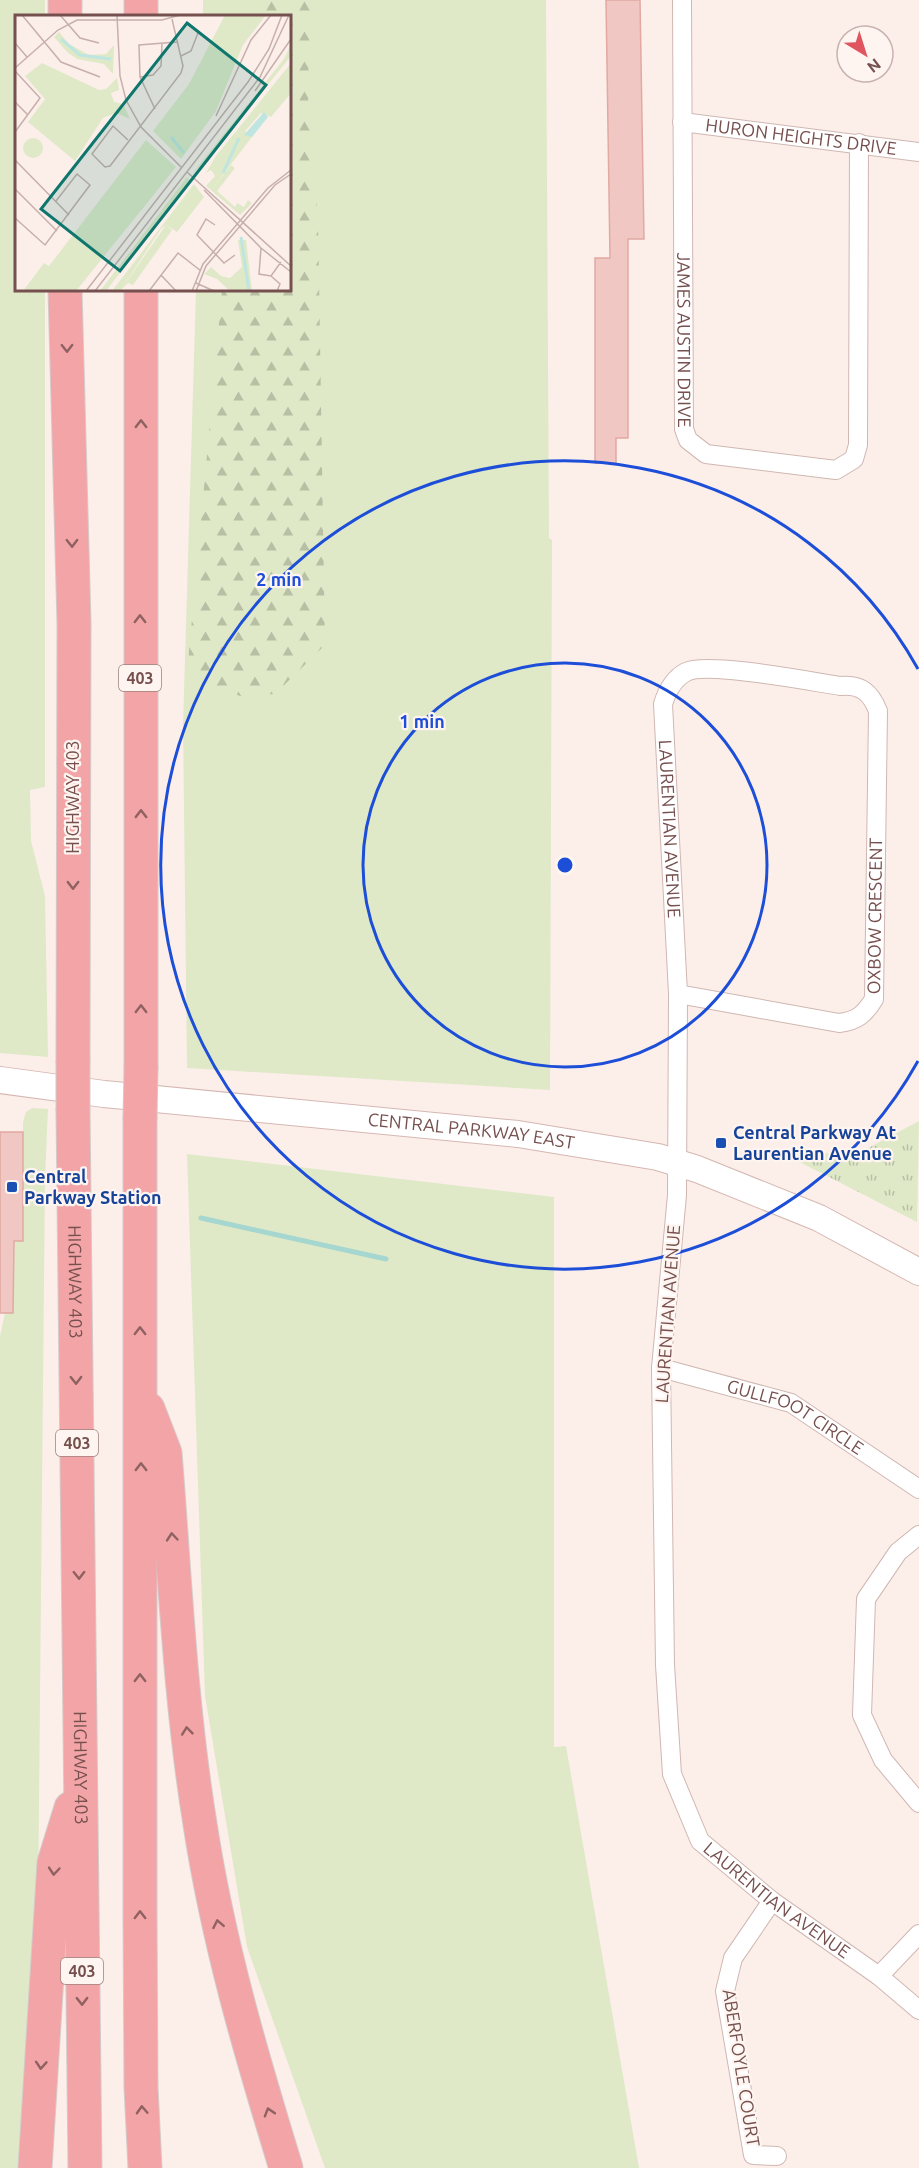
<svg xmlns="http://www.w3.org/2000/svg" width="919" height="2168" font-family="Ubuntu,sans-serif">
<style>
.grass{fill:#dfe9c8}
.forest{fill:url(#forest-firs)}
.park{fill:url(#park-tufts)}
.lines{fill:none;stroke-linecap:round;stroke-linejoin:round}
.stream{stroke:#a5d6cf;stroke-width:5}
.building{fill:#f0c7c2;stroke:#e2a9a3;stroke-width:1.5}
.street-casing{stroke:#d0b7b2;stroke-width:20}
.secondary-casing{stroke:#d5b7b2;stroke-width:28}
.highway-casing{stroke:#d6caca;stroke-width:35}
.street{stroke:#fff;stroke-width:18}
.secondary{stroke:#fff;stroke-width:26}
.highway{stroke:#f2a4a7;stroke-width:33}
.highway-bridge-casing{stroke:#d6caca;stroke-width:35;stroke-linecap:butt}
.highway-bridge{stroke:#f2a4a7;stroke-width:33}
.oneway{stroke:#8f6160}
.ring{fill:none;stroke:#1d4ed8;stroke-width:3}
.transit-dot{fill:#1a4fb4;stroke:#fef4f0;stroke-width:2}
.labels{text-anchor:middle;stroke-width:4.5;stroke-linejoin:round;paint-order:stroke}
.shield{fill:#fef4f0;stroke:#9f817f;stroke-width:1.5}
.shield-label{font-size:16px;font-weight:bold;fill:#76504e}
.street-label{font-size:18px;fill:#76504e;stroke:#fef4f0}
.transit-label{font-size:18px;font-weight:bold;fill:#164399;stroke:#fef4f0;text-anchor:start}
.inset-river{fill:none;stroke:#bee5df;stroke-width:3}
.inset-road{fill:none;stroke:#c6afac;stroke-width:1.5}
.view{fill:#0f766e;fill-opacity:0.15;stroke:#0f766e;stroke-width:3}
.inset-edge{fill:none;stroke:#76504e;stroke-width:3}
.centre{fill:#1d4ed8;stroke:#fef4f0;stroke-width:3}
.ring-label{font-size:18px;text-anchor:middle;font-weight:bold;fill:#1d4ed8;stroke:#fef4f0;stroke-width:4.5;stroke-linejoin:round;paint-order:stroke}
</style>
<defs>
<pattern id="forest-firs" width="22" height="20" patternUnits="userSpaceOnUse" patternTransform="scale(1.5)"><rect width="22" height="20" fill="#dfe9c8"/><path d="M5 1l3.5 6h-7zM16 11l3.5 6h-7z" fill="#b9bfa5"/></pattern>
<pattern id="park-tufts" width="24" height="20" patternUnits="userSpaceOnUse" patternTransform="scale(1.5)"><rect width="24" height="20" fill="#dfe9c8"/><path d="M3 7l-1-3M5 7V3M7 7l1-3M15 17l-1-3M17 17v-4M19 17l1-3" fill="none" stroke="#b9bfa5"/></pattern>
</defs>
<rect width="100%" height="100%" fill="#fcefea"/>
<path class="grass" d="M0,0H45V16H16V290H45V787L30,790L31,841L45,896L48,1057L0,1053Z
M203,0H546L549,538L552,540L550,1090L187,1068L183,725L196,290H290V16H203Z
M32,1108L48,1109L45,1178L38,1908L22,2168H0V1336L5,1313L13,1312L14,1241H23V1122L26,1112Z
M187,1154L554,1197V1747L566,1746L639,2168H325L247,1947L205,1696Z"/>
<path class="forest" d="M246,0H315L307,85L318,218L325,645L275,694L240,696L187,674L222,290H290V16H245Z"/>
<path class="park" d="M919,1121L917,1222L780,1152L857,1154Z"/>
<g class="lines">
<path class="stream" d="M201,1218L386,1259"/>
</g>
<path class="building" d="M606,0H640L644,239H628V438H616V463H595V258H610Z
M0,1132H23V1241H14L13,1313H0Z"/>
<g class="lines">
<defs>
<g id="street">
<path id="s1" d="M682,0L684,429L688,440L706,454L836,470L854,459L858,445L859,143"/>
<path id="s2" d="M682,122L919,152"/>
<path id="s3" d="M678,994L839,1023C857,1021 865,1014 874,999L878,711C871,693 861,684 841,686C813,682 706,661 686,672C673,679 667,691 663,704L678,994L677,1195L661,1368L665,1665L672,1774L700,1841L772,1901L879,1976L919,2010"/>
<path id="s4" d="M661,1368L791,1403L919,1489"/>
<path d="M919,1535L898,1552L866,1599L862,1715L883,1760L919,1803"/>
<path d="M772,1901L733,1958L725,1991L753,2155L777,2156"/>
<path d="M879,1976L919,1934"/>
</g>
<g id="secondary">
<path id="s5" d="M0,1080L104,1094L518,1134L658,1157L697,1169L819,1218L919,1272"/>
</g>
<g id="highway">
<path d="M65,16V0"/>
<path d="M141,16V0"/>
<path d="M65,290L74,623L73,1060"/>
<path d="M141,290V1067"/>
<path id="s6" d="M73,1111L85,2168"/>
<path d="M140,1119V1914L141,2087L145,2168"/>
<path d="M148,1409L165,1453C175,1577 180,1701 200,1824C218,1942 251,2054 286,2168"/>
<path d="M35,2168L54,1863L71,1808"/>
</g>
</defs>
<use href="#street" class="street-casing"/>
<use href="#secondary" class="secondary-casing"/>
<use href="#highway" class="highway-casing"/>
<use href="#street" class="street"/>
<use href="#secondary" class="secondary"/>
<use href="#highway" class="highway"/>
<defs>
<path id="highway-bridge" d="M73,1111V1060
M140,1119L141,1067"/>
</defs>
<use href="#highway-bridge" class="highway-bridge-casing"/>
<use href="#highway-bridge" class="highway-bridge"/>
</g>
<defs><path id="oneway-chevron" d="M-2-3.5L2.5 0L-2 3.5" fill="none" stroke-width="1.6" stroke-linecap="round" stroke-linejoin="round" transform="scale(1.5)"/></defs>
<g class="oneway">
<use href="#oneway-chevron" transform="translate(67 348) rotate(89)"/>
<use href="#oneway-chevron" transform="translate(141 424) rotate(-90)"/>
<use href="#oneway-chevron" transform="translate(72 543) rotate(89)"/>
<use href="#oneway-chevron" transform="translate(140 619) rotate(-90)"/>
<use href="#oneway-chevron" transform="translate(141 814) rotate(-90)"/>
<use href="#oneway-chevron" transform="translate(73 885) rotate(90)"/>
<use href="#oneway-chevron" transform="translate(141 1009) rotate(-90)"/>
<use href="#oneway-chevron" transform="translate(140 1331) rotate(-90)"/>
<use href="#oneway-chevron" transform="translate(76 1380) rotate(89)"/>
<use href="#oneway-chevron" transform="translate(141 1467) rotate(-90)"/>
<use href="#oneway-chevron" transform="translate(172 1537) rotate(-95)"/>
<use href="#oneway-chevron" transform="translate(79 1575) rotate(89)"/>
<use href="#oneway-chevron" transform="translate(140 1678) rotate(-90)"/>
<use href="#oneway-chevron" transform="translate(187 1731) rotate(-96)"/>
<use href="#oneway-chevron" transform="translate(54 1871) rotate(95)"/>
<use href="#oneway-chevron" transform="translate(140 1915) rotate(-90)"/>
<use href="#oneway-chevron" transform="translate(218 1924) rotate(-101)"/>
<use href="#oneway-chevron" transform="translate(82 2001) rotate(89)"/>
<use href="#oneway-chevron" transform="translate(41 2065) rotate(94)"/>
<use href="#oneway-chevron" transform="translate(142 2110) rotate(-93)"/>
<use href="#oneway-chevron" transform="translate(269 2112) rotate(-107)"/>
</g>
<g class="ring">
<circle cx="565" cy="865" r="202"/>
<path d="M918 1061A404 404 0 1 1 918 669"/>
</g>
<g class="transit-dot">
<rect x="715" y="1137" width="12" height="12" rx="3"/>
<rect x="6" y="1181" width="12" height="12" rx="3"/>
</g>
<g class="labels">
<g class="shield">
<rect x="119" y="665" width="42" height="26" rx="4.5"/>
<rect x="56" y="1430" width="42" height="26" rx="4.5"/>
<rect x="61" y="1958" width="42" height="26" rx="4.5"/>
</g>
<g class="shield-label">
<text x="140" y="684">403</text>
<text x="77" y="1449">403</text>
<text x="82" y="1977">403</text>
</g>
<g class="street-label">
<text dy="6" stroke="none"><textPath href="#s2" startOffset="120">HURON HEIGHTS DRIVE</textPath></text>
<text dy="6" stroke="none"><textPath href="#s1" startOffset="340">JAMES AUSTIN DRIVE</textPath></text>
<text transform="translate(73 797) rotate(-90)" y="6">HIGHWAY 403</text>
<text dy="6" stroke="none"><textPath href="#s3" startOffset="867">LAURENTIAN AVENUE</textPath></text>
<text dy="6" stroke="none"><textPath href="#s3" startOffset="291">OXBOW CRESCENT</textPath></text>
<text dy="6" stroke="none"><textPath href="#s5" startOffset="474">CENTRAL PARKWAY EAST</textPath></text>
<text dy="6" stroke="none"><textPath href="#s6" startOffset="171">HIGHWAY 403</textPath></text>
<text transform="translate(668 1314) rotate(-86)" y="6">LAURENTIAN AVENUE</text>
<text dy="6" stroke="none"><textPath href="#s4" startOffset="144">GULLFOOT CIRCLE</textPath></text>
<text dy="6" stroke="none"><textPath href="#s6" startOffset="657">HIGHWAY 403</textPath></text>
<text dy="6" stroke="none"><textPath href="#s3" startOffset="1983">LAURENTIAN AVENUE</textPath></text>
<text transform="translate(741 2068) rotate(81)" y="6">ABERFOYLE COURT</text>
</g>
<g class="transit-label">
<text x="733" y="1139">Central Parkway At<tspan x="733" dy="21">Laurentian Avenue</tspan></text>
<text x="24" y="1183">Central<tspan x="24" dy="21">Parkway Station</tspan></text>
</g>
</g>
<g transform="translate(15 15)">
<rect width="276" height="276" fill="#fcefea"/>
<path d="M210,0H251L228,30L201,96L166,144L138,116L174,69ZM276,29V41L197,139L177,159L269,44ZM276,48V78L256,102L246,98L230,116L237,122L196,175L191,171L200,161L196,155L191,158L201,141ZM8 133a10 10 0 1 1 20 0a10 10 0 1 1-20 0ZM131,125L161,152L61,276H8L29,248L34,251ZM172,162L176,166L91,276H85ZM179,169L189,182L162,217L151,210L146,214L105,276H97Z" fill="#dfe9c8"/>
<path d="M216,150L220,153L202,176L220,192L222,188L229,192L233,185L237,188L225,200L196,175ZM128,178L134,186L59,269L57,262L70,243L120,179ZM151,210L157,215L118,270L113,268L105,276Z" fill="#dfe9c8"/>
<path d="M44,17L54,29L74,40L91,39L99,30L98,59L89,49L62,44L52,37L39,22ZM27,48L84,75L91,74L102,63L104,75L96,78L99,87L108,89L115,104L101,98L88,103L60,146L13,107L30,84L10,61ZM223,225H231L237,276H215L202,264L189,259L196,252L206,261L215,263L227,252Z" fill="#dfe9c8"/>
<path d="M249,97L253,102L237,122L229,120Z" fill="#bee5df"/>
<path class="inset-river" d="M46,24L65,40L96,44M156,122L169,138M208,158L224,123M226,222L234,276"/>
<path class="inset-road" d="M7,0L46,47L85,62M45,0L65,23L84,28M102,0L105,61L111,85L126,112L166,152M0,28L12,42M166,41L176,36L183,18M0,53L43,15L62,5H147L165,0M0,56L25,83L0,117M125,62L138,60L146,51L147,29M240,76L276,24M0,87L13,100M140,94L125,62L124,30L162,27M201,101L236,25L256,0M113,125L98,111L77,139L90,152L95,151L166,58L168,51L157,4M0,145L54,200M172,157L276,251M0,174L42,216M189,175L246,233L276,257M0,203L30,230L75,170L62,159L41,186M200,210L191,204L182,220L209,248L220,240M246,233L244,259L256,261L266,247M146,260L161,276M256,261L265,269L262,276M181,268L199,276M71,276L233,67L254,34L267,0M80,276L245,62L274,0M134,276L163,238L186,256M177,276L188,249L253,173L276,155M181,276L191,251L260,170L276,159"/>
<path class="view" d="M172,8L251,70L105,256L26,194Z"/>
<rect width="276" height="276" class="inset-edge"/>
</g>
<circle cx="565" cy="865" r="9" class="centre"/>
<g class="ring-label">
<text x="279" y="586">2 min</text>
<text x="422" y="728">1 min</text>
</g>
<g transform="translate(865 54) rotate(142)"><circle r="28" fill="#fef4f0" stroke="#c8b2af" stroke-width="1.5"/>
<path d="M0-4.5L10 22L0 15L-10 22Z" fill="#df5560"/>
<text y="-9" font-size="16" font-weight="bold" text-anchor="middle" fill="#76504e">N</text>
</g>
</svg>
